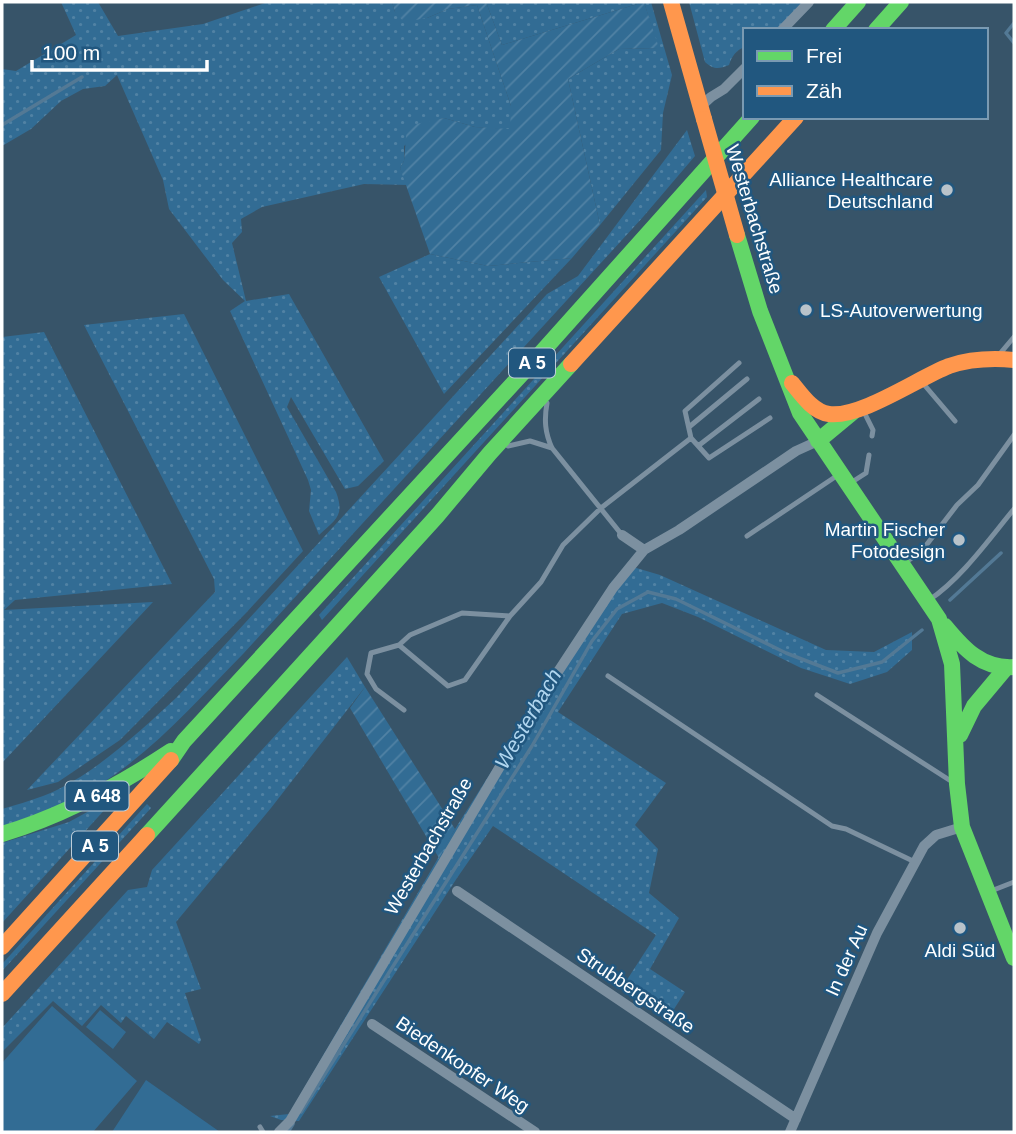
<svg xmlns="http://www.w3.org/2000/svg" width="1016" height="1134" font-family="Helvetica,sans-serif">
<style>
.grass{fill:url(#grass-dots)}
.garden{fill:url(#garden-furrows)}
.pitch{fill:#326c94}
.lines{fill:none;stroke-linecap:round;stroke-linejoin:round}
.stream{stroke:#537995;stroke-width:3.5}
.lane{stroke:#7c90a0;stroke-width:5}
.street{stroke:#7c90a0;stroke-width:10}
.fast{stroke:#63d668;stroke-width:16}
.slow{stroke:#ff974d;stroke-width:16}
.slow-bridge{stroke:#ff974d;stroke-width:16}
.poi-dot{fill:#b9c3ca;stroke:#21577f;stroke-width:2.5}
.labels{text-anchor:middle;stroke-width:5;stroke-linejoin:round;paint-order:stroke}
.shield{fill:#21577f;stroke:#bccdd9;stroke-width:2}
.shield-label{font-size:18px;font-weight:bold;fill:#fff}
.poi-label{font-size:19px;fill:#fff;stroke:#21577f;text-anchor:end}
.street-label{font-size:19px;fill:#fff;stroke:#21577f}
.water-label{font-size:21px;font-style:italic;fill:#b1d6ef;stroke:#21577f}
</style>
<defs>
<pattern id="grass-dots" width="8" height="8" patternUnits="userSpaceOnUse" patternTransform="scale(1.75)"><rect width="8" height="8" fill="#326c94"/><path d="M2 2h.1M6 6h.1" fill="none" stroke="#5182a4" stroke-width="1.8" stroke-linecap="round"/></pattern>
<pattern id="garden-furrows" width="10" height="10" patternUnits="userSpaceOnUse" patternTransform="scale(1.75)"><rect width="10" height="10" fill="#326c94"/><path d="M-1 1l2-2M0 10L10 0M9 11l2-2" fill="none" stroke="#5182a4"/></pattern>
</defs>
<rect width="100%" height="100%" fill="#375469"/>
<path class="grass" d="M61,2H98L118,36L203,24L268,2H392L395,12L427,18L448,9L477,5L511,106V130L475,127L444,118L435,121L404,146V161L400,168L408,185L364,184L262,207L241,219L242,232L232,243L246,301L289,294L384,461L358,486L345,489L291,397L287,407L336,492C345,516 336,519 319,535L309,511L311,490L308,480L230,311L245,301L223,280L169,209L163,180L117,75L105,86L83,89L61,101L31,129L2,146V69L16,71L76,35Z
M486,2H651L672,75L663,113L661,150L600,225L568,79L619,49L658,48L644,2L502,45Z
M689,2H806L778,30H745V47C736,50 732,56 729,65C719,69 714,70 705,62Z
M687,130L695,156L643,217L243,654C191,707 140,767 72,800C49,810 25,818 2,827V809C15,805 30,801 43,796C92,777 139,732 177,697L547,294L578,276Z
M706,190L707,197L322,620L319,615Z
M430,254L488,266L572,258L444,394L379,277Z
M184,314L303,551L246,613L120,740L58,782L27,790L215,592L214,579L84,325Z
M44,332L172,584L15,600L4,610L153,602L2,763V337Z
M633,567L660,575L826,650L874,652L912,632V650L887,672L850,684L801,668L698,617L662,603L622,614L558,712L666,783L635,825L658,849L649,893L679,918L650,969L685,992L667,1020L621,989L656,935L493,826L457,878L299,1121L281,1120L270,1116L289,1114L455,829L612,581Z
M347,657L365,687L271,808L176,922L201,989L185,993L201,1040L199,1044L167,1022L154,1039L126,1016L121,1023L101,1005L82,1026L53,1001L2,1052V1028L128,890L147,887L152,870Z
M122,793L108,806L2,923V843L69,822Z
M147,804L151,808L2,971V964Z"/>
<path class="garden" d="M392,2H486L502,45L644,2L659,48L619,49L568,79L600,225L572,258L488,266L430,254L400,168L404,161L407,126L444,118L475,127L510,129L511,106L477,5L448,9L427,18L404,22L395,12Z
M365,687L455,829L439,858L350,708Z"/>
<path class="pitch" d="M52,1006L137,1081L93,1132H2V1063Z
M100,1010L126,1032L113,1049L86,1027Z
M146,1080L220,1132H112Z"/>
<g class="lines">
<path class="stream" d="M1014,23L1006,33L1014,43
M2,125L82,77
M950,600L1001,553
M301,1112L532,746L592,641L617,609L648,592L676,599L786,653L838,673L882,662L922,630
M288,1132L293,1124"/>
<path class="lane" d="M998,356L1014,337
M921,381L955,421
M547,403C544,420 545,433 552,448L622,535
M863,410L873,430L872,436
M689,427L747,379
M691,438L685,411L739,363
M508,446L530,441L552,448
M698,446L759,399
M852,482L866,473L869,455
M747,536L838,475
M903,564L921,552L957,505L978,485L1014,435
M929,600C961,579 990,538 1014,509
M510,616L465,680L448,686L399,645L410,635L462,613L510,616L541,582L563,545L601,508L691,438L709,458L770,418
M399,645L371,653L367,674L376,689L404,710
M608,676L832,826L846,829L915,862
M817,695L954,783
M991,891L1014,882
M260,1127L263,1132"/>
<path class="street" d="M782,30L809,2
M700,107L711,97L724,89L745,68
M622,535L644,550
M457,891L796,1119
M372,1024L535,1132
M279,1132L290,1121L540,699L613,588L644,550L679,530L796,451L818,441
M790,1132L877,933L924,846L936,835L962,827"/>
<path class="fast" d="M833,30L858,2
M876,30L901,2
M737,235L760,311L800,413L939,619L952,664L957,784L962,827L1014,958
M818,441L853,412
M945,626C964,649 982,669 1014,667
M960,735L974,706L1005,669
M171,760L184,741L541,353L752,117
M2,834C63,816 118,786 171,751
M147,835L437,516L490,453L571,364"/>
<path class="slow" d="M671,2L704,119
M571,364L796,117
M792,383C801,394 813,412 829,414C861,418 918,378 949,366C970,359 992,358 1014,360
M2,947L171,760
M2,994L147,835"/>
<path class="slow-bridge" d="M704,119L737,235"/>
</g>
<g class="poi-dot">
<circle cx="947" cy="190" r="7"/>
<circle cx="806" cy="310" r="7"/>
<circle cx="959" cy="540" r="7"/>
<circle cx="960" cy="928" r="7"/>
</g>
<g class="labels">
<g class="shield">
<rect x="509" y="348.5" width="46" height="29" rx="5"/>
<rect x="65.5" y="781.5" width="63" height="29" rx="5"/>
<rect x="72" y="831.5" width="46" height="29" rx="5"/>
</g>
<g class="shield-label">
<text x="532" y="369">A 5</text>
<text x="97" y="802">A 648</text>
<text x="95" y="852">A 5</text>
</g>
<g class="poi-label">
<text x="933" y="186">Alliance Healthcare<tspan x="933" dy="22">Deutschland</tspan></text>
<text x="820" y="317" text-anchor="start">LS-Autoverwertung</text>
<text x="945" y="536">Martin Fischer<tspan x="945" dy="22">Fotodesign</tspan></text>
<text x="960" y="957" text-anchor="middle">Aldi Süd</text>
</g>
<g class="street-label">
<text transform="translate(755 219) rotate(73)" y="7">Westerbachstraße</text>
<text transform="translate(428 846) rotate(-60)" y="7">Westerbachstraße</text>
<text transform="translate(846 960) rotate(-66)" y="7">In der Au</text>
<text transform="translate(636 990) rotate(34)" y="7">Strubbergstraße</text>
<text transform="translate(463 1064) rotate(34)" y="7">Biedenkopfer Weg</text>
</g>
<g class="water-label">
<text transform="translate(528 719) rotate(-60)" y="7">Westerbach</text>
</g>
</g>
<rect width="1016" height="1134" fill="none" stroke="#ffffff" stroke-width="7"/>
<rect x="743" y="28" width="245" height="91" fill="#21577f" stroke="#7a9ab2" stroke-width="2"/>
<rect x="757" y="51" width="35" height="10" fill="#63d668" stroke="#7a9ab2" stroke-width="2"/>
<text x="806" y="63" font-size="21" fill="#ffffff">Frei</text>
<rect x="757" y="86" width="35" height="10" fill="#ff974d" stroke="#7a9ab2" stroke-width="2"/>
<text x="806" y="98" font-size="21" fill="#ffffff">Zäh</text>
<path d="M32 60v10h175v-10" fill="none" stroke="#ffffff" stroke-width="3.5"/>
<text x="42" y="60" font-size="21" fill="#ffffff" stroke="#21577f" stroke-width="5" paint-order="stroke">100 m</text>
</svg>
